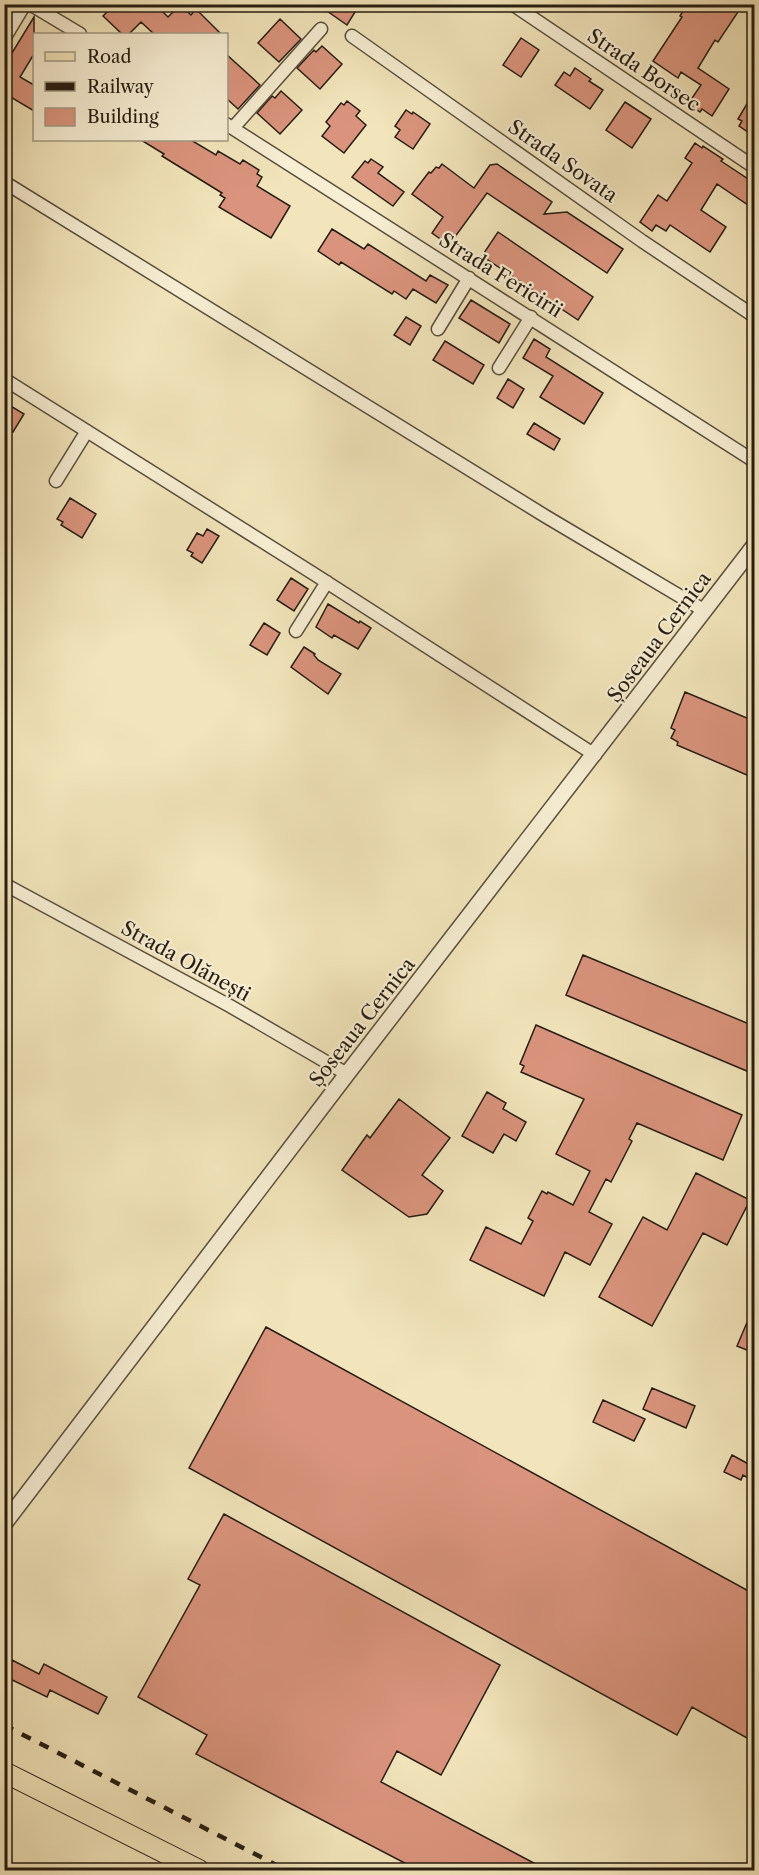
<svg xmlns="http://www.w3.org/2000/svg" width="759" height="1875" font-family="'Libre Caslon Text',serif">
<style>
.building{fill:#da947d;stroke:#261d11;stroke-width:1.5}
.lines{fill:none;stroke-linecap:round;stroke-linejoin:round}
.minor-casing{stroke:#594f3c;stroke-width:15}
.tertiary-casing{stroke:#594f3c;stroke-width:18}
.primary-casing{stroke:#261d11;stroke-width:22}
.minor{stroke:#f7eed3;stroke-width:12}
.tertiary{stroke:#f7eed3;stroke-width:15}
.primary{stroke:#f2e5bb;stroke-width:20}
.rail{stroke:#261d11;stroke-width:4.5;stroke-dasharray:10 10;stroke-linecap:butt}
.labels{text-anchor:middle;stroke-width:4.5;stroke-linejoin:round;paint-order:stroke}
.street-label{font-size:20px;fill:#261d11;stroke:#f7eed3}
</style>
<rect width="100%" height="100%" fill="#f2e5bb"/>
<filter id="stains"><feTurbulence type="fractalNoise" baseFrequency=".00333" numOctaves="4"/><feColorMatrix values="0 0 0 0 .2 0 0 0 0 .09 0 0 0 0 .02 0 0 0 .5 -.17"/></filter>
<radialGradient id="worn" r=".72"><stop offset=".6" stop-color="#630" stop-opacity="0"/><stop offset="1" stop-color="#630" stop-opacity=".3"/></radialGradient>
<path class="building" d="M115,4H155L168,17L180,5L191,15L196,9L221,34H154L141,22L129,34H122L103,16Z
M317,4H360L347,25Z
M687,4H728L738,12L718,42L715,40L698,68L729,89L712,116L702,109L700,112L688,104L701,85L681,72L678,78L653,61L682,17L680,16Z
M34,17V54L20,77L34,85V111L4,93V66Z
M280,19L301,39L279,62L258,43Z
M521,38L539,50L521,77L503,65Z
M322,46L342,64L320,89L297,68L314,50L316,52Z
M226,54L260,85L238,109L226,98Z
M575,68L591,79L589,81L603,90L590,109L555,85L564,72L570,76Z
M281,91L302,110L280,134L257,113L272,96L275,98Z
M754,92V136L739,126L742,121L738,119Z
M347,101L360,111L356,116L366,125L344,153L322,136L330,126L326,122L341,103L344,105Z
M625,102L651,119L632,148L606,130Z
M406,110L412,114L413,112L430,124L413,149L395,137L400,130L395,126Z
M141,140H191L216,155L218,151L240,164L243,160L259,170L257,174L262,177L257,186L290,206L271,238L219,207L225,198L220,195L222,193L162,156L164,154Z
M695,143L702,148L703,146L723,159L721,161L754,183V209L717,184L701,210L726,227L710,252L670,225L666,231L656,225L652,231L640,222L658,195L667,201L692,163L685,158Z
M371,159L383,167L378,173L404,192L393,206L352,177L365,161L368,163Z
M442,164L474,188L490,165L497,164L552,202L544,214L567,212L623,249L607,273L487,193L449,245L432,233L443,217L412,194L429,172L431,173L436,167L439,168Z
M332,229L364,249L368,244L426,281L430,275L448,285L436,303L413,289L406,299L394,291L392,294L341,262L339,265L318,251Z
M498,232L593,297L578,320L482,256Z
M471,300L510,324L499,343L459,318Z
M406,317L421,326L410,345L394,335Z
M534,339L550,349L546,357L603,393L584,424L540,397L553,376L523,358Z
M445,341L484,365L473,384L433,360Z
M508,379L524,389L513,408L497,398Z
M4,402L24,414L13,432L4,427Z
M534,423L560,439L554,450L527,434Z
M70,498L96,514L82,538L61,525L63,522L57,519Z
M207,529L219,536L202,563L191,556L193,553L187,550L197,533L203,536Z
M291,578L308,589L294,611L277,600Z
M328,604L359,623L360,621L371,628L358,649L334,635L332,638L316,627Z
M264,623L280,633L267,655L250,645Z
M304,647L315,654L314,655L318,660L341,674L328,694L291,667Z
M685,692L754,721V778L677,745L678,742L671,738L675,730L671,728Z
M583,955L754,1026V1074L566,995Z
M536,1025L742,1115L723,1160L637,1123L629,1139L632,1141L611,1182L606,1179L589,1212L612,1224L590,1265L565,1252L544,1296L470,1260L486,1227L521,1244L533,1221L528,1218L542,1191L547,1194L548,1192L573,1205L590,1171L556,1154L584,1099L521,1072L524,1066L520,1064Z
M487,1092L506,1103L503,1109L526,1122L516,1141L504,1134L493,1153L462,1136Z
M399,1099L450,1138L422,1175L443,1191L427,1214L409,1217L342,1170L367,1135L370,1138Z
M696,1173L750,1200L727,1245L703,1233L652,1326L599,1297L643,1217L667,1230Z
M754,1306V1353L737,1346Z
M266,1327L754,1594V1742L692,1707L677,1735L189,1468Z
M652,1388L695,1406L686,1428L643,1409Z
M603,1400L645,1419L634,1441L593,1422Z
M732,1455L754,1467V1481L743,1475L741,1480L724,1472Z
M224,1514L500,1665L441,1775L397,1751L381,1782L547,1870H418L196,1754L207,1735L138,1697L200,1585L188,1579Z
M12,1660L39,1674L44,1664L107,1697L98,1714L50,1690L47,1697L4,1676Z"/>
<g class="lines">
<defs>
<path id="minor" d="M30,4L80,34
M512,4L754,167
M352,36L642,241L754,316
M4,39L25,4
M226,124L754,461
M233,128L321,29
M4,182L545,516L705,611
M438,329L469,278
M499,368L531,317
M4,379L314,574L595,755
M56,481L87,431
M296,631L327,582
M4,884L230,1006L347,1074"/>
<path id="tertiary" d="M4,1524L347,1074L754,546"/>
<path id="primary" d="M4,1772L199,1870"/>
</defs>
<use href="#minor" class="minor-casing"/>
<use href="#tertiary" class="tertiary-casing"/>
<use href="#primary" class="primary-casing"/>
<use href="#minor" class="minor"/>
<use href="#tertiary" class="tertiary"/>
<use href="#primary" class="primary"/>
<path class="rail" d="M4,1725L286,1870"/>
</g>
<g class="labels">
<g class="street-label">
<text transform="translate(644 70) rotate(34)" y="7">Strada Borsec</text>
<text transform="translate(563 161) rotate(35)" y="7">Strada Sovata</text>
<text transform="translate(501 275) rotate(32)" y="7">Strada Fericirii</text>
<text transform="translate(659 637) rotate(-53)" y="7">Șoseaua Cernica</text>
<text transform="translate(186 961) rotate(29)" y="7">Strada Olănești</text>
<text transform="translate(362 1022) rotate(-52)" y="7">Șoseaua Cernica</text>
</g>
</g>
<rect width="759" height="1875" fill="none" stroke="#f2e5bb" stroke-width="24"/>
<rect x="6" y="6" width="747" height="1863" fill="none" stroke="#261d11" stroke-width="3"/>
<rect x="12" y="12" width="735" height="1851" fill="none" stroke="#261d11" stroke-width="1.5"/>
<rect x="33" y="33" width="195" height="108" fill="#f7eed3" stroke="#a39a85" stroke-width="1.5"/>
<rect x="45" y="52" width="30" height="9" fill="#f2e5bb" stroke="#a39a85" stroke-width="1.5"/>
<text x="87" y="63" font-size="18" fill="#261d11">Road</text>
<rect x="45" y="82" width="30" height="9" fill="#261d11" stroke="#a39a85" stroke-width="1.5"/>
<text x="87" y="93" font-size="18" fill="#261d11">Railway</text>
<rect x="45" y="108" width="30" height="18" fill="#da947d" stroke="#a39a85" stroke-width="1.5"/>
<text x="87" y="123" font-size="18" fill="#261d11">Building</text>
<rect width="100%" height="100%" filter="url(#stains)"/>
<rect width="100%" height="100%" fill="url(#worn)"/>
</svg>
